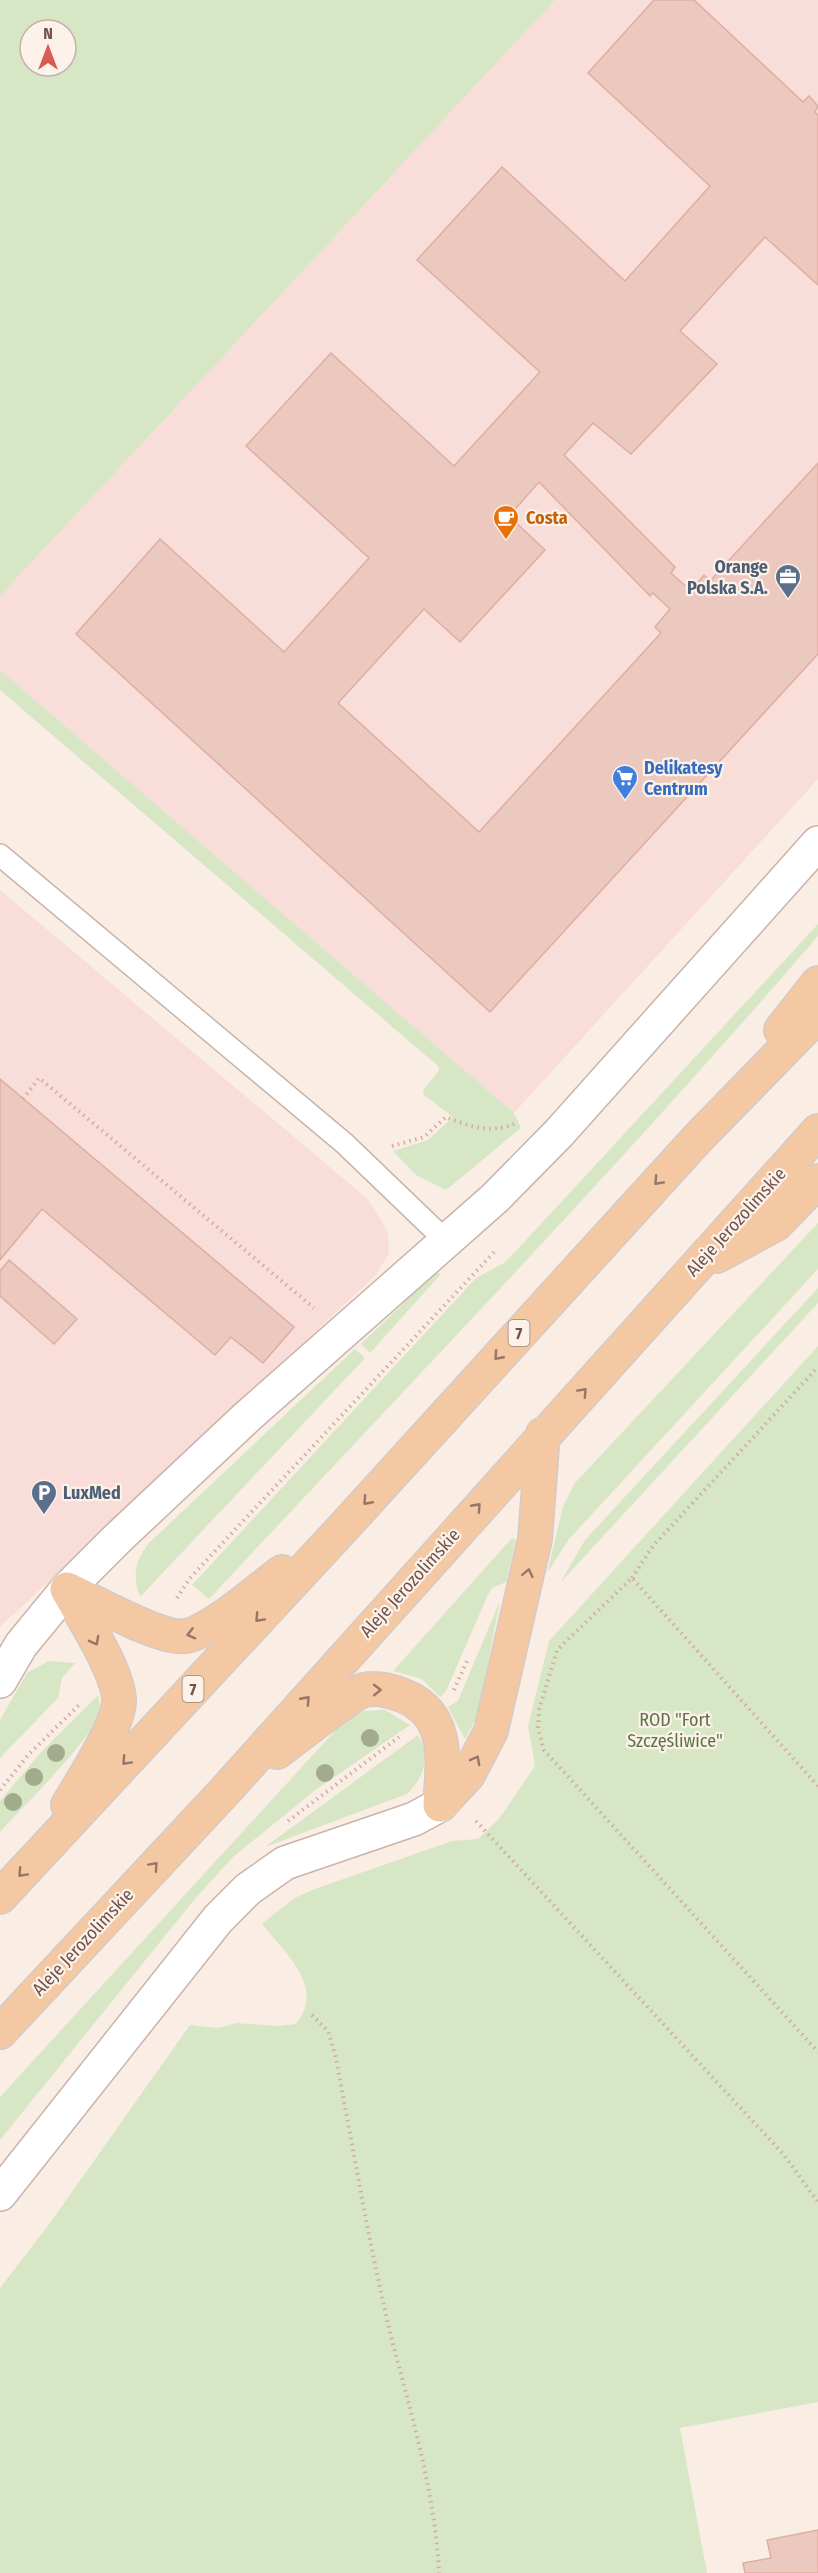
<svg xmlns="http://www.w3.org/2000/svg" width="818" height="2573" font-family="'Fira Sans Condensed',sans-serif">
<style>
.commercial{fill:#f9ddd8}
.green{fill:#d7e6c4;fill-rule:evenodd}
.building{fill:#ecc9be;stroke:#ddaea0;stroke-width:1.5;fill-rule:evenodd}
.lines{fill:none;stroke-linecap:round;stroke-linejoin:round}
.service-casing{stroke:#c9b4ab;stroke-width:24}
.minor-casing{stroke:#c9b4ab;stroke-width:36}
.primary-casing{stroke:#d4cbc9;stroke-width:36}
.path{stroke:#d1aca1;stroke-width:4;stroke-dasharray:1.5 4.5;stroke-linecap:butt}
.service{stroke:#fff;stroke-width:21}
.minor{stroke:#fff;stroke-width:33}
.primary{stroke:#f3c8a2;stroke-width:33}
.tree{fill:#a3ab8d}
.oneway{stroke:#977666}
.labels{text-anchor:middle;stroke-width:4.5;stroke-linejoin:round;paint-order:stroke}
.shield{fill:#fdf2e9;stroke:#9a837b;stroke-width:1.5}
.shield-label{font-size:16px;font-weight:bold;fill:#6f534c}
.food-label{font-size:18px;font-weight:bold;fill:#c56008;stroke:#fdf2e9;text-anchor:start}
.service-label{font-size:18px;font-weight:bold;fill:#4e5e75;stroke:#fdf2e9;text-anchor:end}
.shop-label{font-size:18px;font-weight:bold;fill:#366cbe;stroke:#fdf2e9;text-anchor:start}
.street-label{font-size:18px;fill:#6f534c;stroke:#fdf2e9}
.park-label{font-size:18px;fill:#5b7445;stroke:#fdf2e9}
</style>
<rect width="100%" height="100%" fill="#faeee4"/>
<path class="commercial" d="M555,0H818V779L514,1113L0,670V596Z
M0,890L368,1199L388,1232L389,1253L377,1274L0,1627Z"/>
<path class="green" d="M0,0H555L0,596ZM30,30H66V66H30Z
M0,670L514,1113L521,1128L446,1190L416,1175L393,1151L428,1140L453,1117L424,1095L423,1090L438,1072L439,1067L0,690Z
M818,924V936C623,1163 414,1379 209,1599L192,1585L476,1278L504,1263L516,1251Z
M818,1223V1269L569,1539L547,1573L563,1507L574,1484Z
M437,1272L441,1274L370,1353L361,1344L404,1303L402,1299Z
M818,1288V1303L560,1583L585,1540Z
M818,1346V2402L680,2428L707,2573H0V2288L50,2223L190,2025L219,2028L236,2023L278,2026L296,2024C326,1987 285,1953 262,1924L293,1899L312,1890L452,1841L478,1839L499,1819L535,1766L528,1726L549,1641Z
M355,1349L365,1358L140,1597C132,1575 135,1561 149,1543Z
M512,1538L516,1540L506,1582L492,1588L487,1597L446,1691L440,1697L422,1679L393,1671Z
M500,1601L477,1717L465,1739L448,1707L458,1701Z
M49,1661L75,1663L62,1678L58,1698L0,1758V1720L27,1673Z
M98,1695C100,1703 101,1710 97,1718C83,1749 25,1804 0,1832V1801L42,1751Z
M385,1710L410,1725L314,1791L233,1857L194,1900L0,2140V2097L343,1722L364,1711Z
M418,1735C431,1757 424,1777 407,1794L265,1847Z"/>
<path class="building" d="M654,0H694L803,102L809,96L818,106L815,112L818,115V285L765,237L680,331L717,364L631,454L593,423L564,455L675,567L671,573L691,591L704,575L710,581L818,463V654L490,1012L76,634L160,539L284,652L369,558L246,446L331,353L454,466L540,372L417,260L502,167L625,281L710,186L588,73ZM539,482L650,596L653,593L670,609L655,627L661,633L479,832L338,703L424,609L460,642L545,550L509,516Z
M0,1079L294,1327L263,1363L231,1337L215,1355L42,1209L0,1260Z
M9,1260L77,1319L54,1344L0,1296V1271Z
M818,2530V2573H745L743,2563L771,2558L767,2540Z"/>
<g class="lines">
<defs>
<path id="service" d="M0,855L344,1143L445,1240"/>
<path id="minor" d="M0,1681L21,1645L67,1589L118,1538L248,1416L495,1198L559,1133L818,843
M0,2194L218,1919L248,1889L285,1863L414,1819L440,1805"/>
<path id="primary" d="M781,1030L818,983
M717,1256L776,1224L818,1181
M67,1589C93,1601 162,1641 186,1636C212,1631 259,1589 282,1572
M67,1589C82,1616 120,1674 119,1702C118,1727 82,1781 68,1805
M277,1752C292,1741 351,1694 364,1690C378,1687 392,1691 404,1696C451,1715 443,1764 440,1805
M440,1805L468,1775L491,1731L535,1539L543,1434
M0,1897L342,1529L698,1138L818,1015
M0,2032L225,1791L818,1131"/>
</defs>
<use href="#service" class="service-casing"/>
<use href="#minor" class="minor-casing"/>
<use href="#primary" class="primary-casing"/>
<path class="path" d="M23,1099L39,1078L314,1308
M392,1146L424,1137L446,1117C467,1126 491,1134 514,1124
M632,1578L653,1546L818,1367
M177,1598L190,1578L496,1250
M454,1690L467,1661
M818,1786L632,1578L557,1650L539,1710L538,1728L544,1750L818,2052
M0,1790L29,1754L79,1705
M288,1821L399,1737
M476,1821L784,2155L818,2202
M312,2015L328,2031L335,2054C353,2146 368,2240 390,2332C410,2411 435,2490 439,2573"/>
<use href="#service" class="service"/>
<use href="#minor" class="minor"/>
<use href="#primary" class="primary"/>
</g>
<g class="tree">
<circle cx="370" cy="1738" r="9"/>
<circle cx="56" cy="1753" r="9"/>
<circle cx="325" cy="1773" r="9"/>
<circle cx="34" cy="1777" r="9"/>
<circle cx="13" cy="1802" r="9"/>
</g>
<defs><path id="oneway-chevron" d="M-2-3.5L2.5 0L-2 3.5" fill="none" stroke-width="1.6" stroke-linecap="round" stroke-linejoin="round" transform="scale(1.5)"/></defs>
<g class="oneway">
<use href="#oneway-chevron" transform="translate(658 1181) rotate(133)"/>
<use href="#oneway-chevron" transform="translate(498 1356) rotate(132)"/>
<use href="#oneway-chevron" transform="translate(583 1392) rotate(-47)"/>
<use href="#oneway-chevron" transform="translate(367 1501) rotate(132)"/>
<use href="#oneway-chevron" transform="translate(477 1507) rotate(-48)"/>
<use href="#oneway-chevron" transform="translate(528 1573) rotate(-78)"/>
<use href="#oneway-chevron" transform="translate(259 1618) rotate(133)"/>
<use href="#oneway-chevron" transform="translate(191 1634) rotate(166)"/>
<use href="#oneway-chevron" transform="translate(95 1641) rotate(62)"/>
<use href="#oneway-chevron" transform="translate(377 1690) rotate(-1)"/>
<use href="#oneway-chevron" transform="translate(306 1700) rotate(-48)"/>
<use href="#oneway-chevron" transform="translate(476 1760) rotate(-62)"/>
<use href="#oneway-chevron" transform="translate(126 1761) rotate(133)"/>
<use href="#oneway-chevron" transform="translate(154 1866) rotate(-47)"/>
<use href="#oneway-chevron" transform="translate(22 1873) rotate(133)"/>
</g>
<defs>
<symbol id="cafe-pin" viewBox="-11 -11 22 30"><path d="M0 17L-7.5 6A9.5 9.5 0 1 1 7.5 6Z" fill="#e8710a" stroke="#fdf2e9"/><path d="M-5.5-4.5H6V0H3Q3 3.5 0 3.5H-2.5Q-5.5 3.5-5.5 0ZM3-3.2v2h1.7v-2ZM-6 4.5H4V6H-6Z" fill="#fff"/></symbol>
<symbol id="office-pin" viewBox="-11 -11 22 30"><path d="M0 17L-7.5 6A9.5 9.5 0 1 1 7.5 6Z" fill="#5c6f8a" stroke="#fdf2e9"/><path d="M-6-3h4V-5.5h4V-3h4V5H-6ZM-1-4.5V-3h2v-1.5ZM-6 0V1H6V0Z" fill="#fff"/></symbol>
<symbol id="supermarket-pin" viewBox="-11 -11 22 30"><path d="M0 17L-7.5 6A9.5 9.5 0 1 1 7.5 6Z" fill="#3f7fe0" stroke="#fdf2e9"/><path d="M-6-5.5h2.5l.6 2H6L4.5 2H-2.5L-4.4-4H-6ZM-1.5 3.2a1.3 1.3 0 1 0 .1 0ZM3 3.2a1.3 1.3 0 1 0 .1 0Z" fill="#fff"/></symbol>
<symbol id="parking-pin" viewBox="-11 -11 22 30"><path d="M0 17L-7.5 6A9.5 9.5 0 1 1 7.5 6Z" fill="#5c6f8a" stroke="#fdf2e9"/><path d="M-3.5-5.5H1a3.5 3.5 0 0 1 0 7H-1V5.5H-3.5ZM-1-3.4V-.6H.8a1.4 1.4 0 0 0 0-2.8Z" fill="#fff"/></symbol>
</defs>
<g fill-rule="evenodd">
<use href="#cafe-pin" x="491" y="503" width="30" height="40"/>
<use href="#office-pin" x="773" y="562" width="30" height="40"/>
<use href="#supermarket-pin" x="610" y="763" width="30" height="40"/>
<use href="#parking-pin" x="29" y="1478" width="30" height="40"/>
</g>
<g class="labels">
<g class="shield">
<rect x="508.5" y="1320" width="21" height="26" rx="4.5"/>
<rect x="182.5" y="1676" width="21" height="26" rx="4.5"/>
</g>
<g class="shield-label">
<text x="519" y="1339">7</text>
<text x="193" y="1695">7</text>
</g>
<g class="food-label">
<text x="526" y="524">Costa</text>
</g>
<g class="service-label">
<text x="768" y="573">Orange<tspan x="768" dy="21">Polska S.A.</tspan></text>
<text x="63" y="1499" text-anchor="start">LuxMed</text>
</g>
<g class="shop-label">
<text x="644" y="774">Delikatesy<tspan x="644" dy="21">Centrum</tspan></text>
</g>
<g class="street-label">
<text transform="translate(736 1222) rotate(-48)" y="6">Aleje Jerozolimskie</text>
<text transform="translate(410 1583) rotate(-48)" y="6">Aleje Jerozolimskie</text>
<text transform="translate(83 1942) rotate(-47)" y="6">Aleje Jerozolimskie</text>
</g>
<g class="park-label">
<text x="675" y="1726">ROD "Fort<tspan x="675" dy="21">Szczęśliwice"</tspan></text>
</g>
</g>
<g transform="translate(48 48)"><circle r="28" fill="#fdf2e9" stroke="#c4b2aa" stroke-width="1.5"/>
<path d="M0-4.5L10 22L0 15L-10 22Z" fill="#d85c54"/>
<text y="-9" font-size="16" font-weight="bold" text-anchor="middle" fill="#6f534c">N</text>
</g>
</svg>
